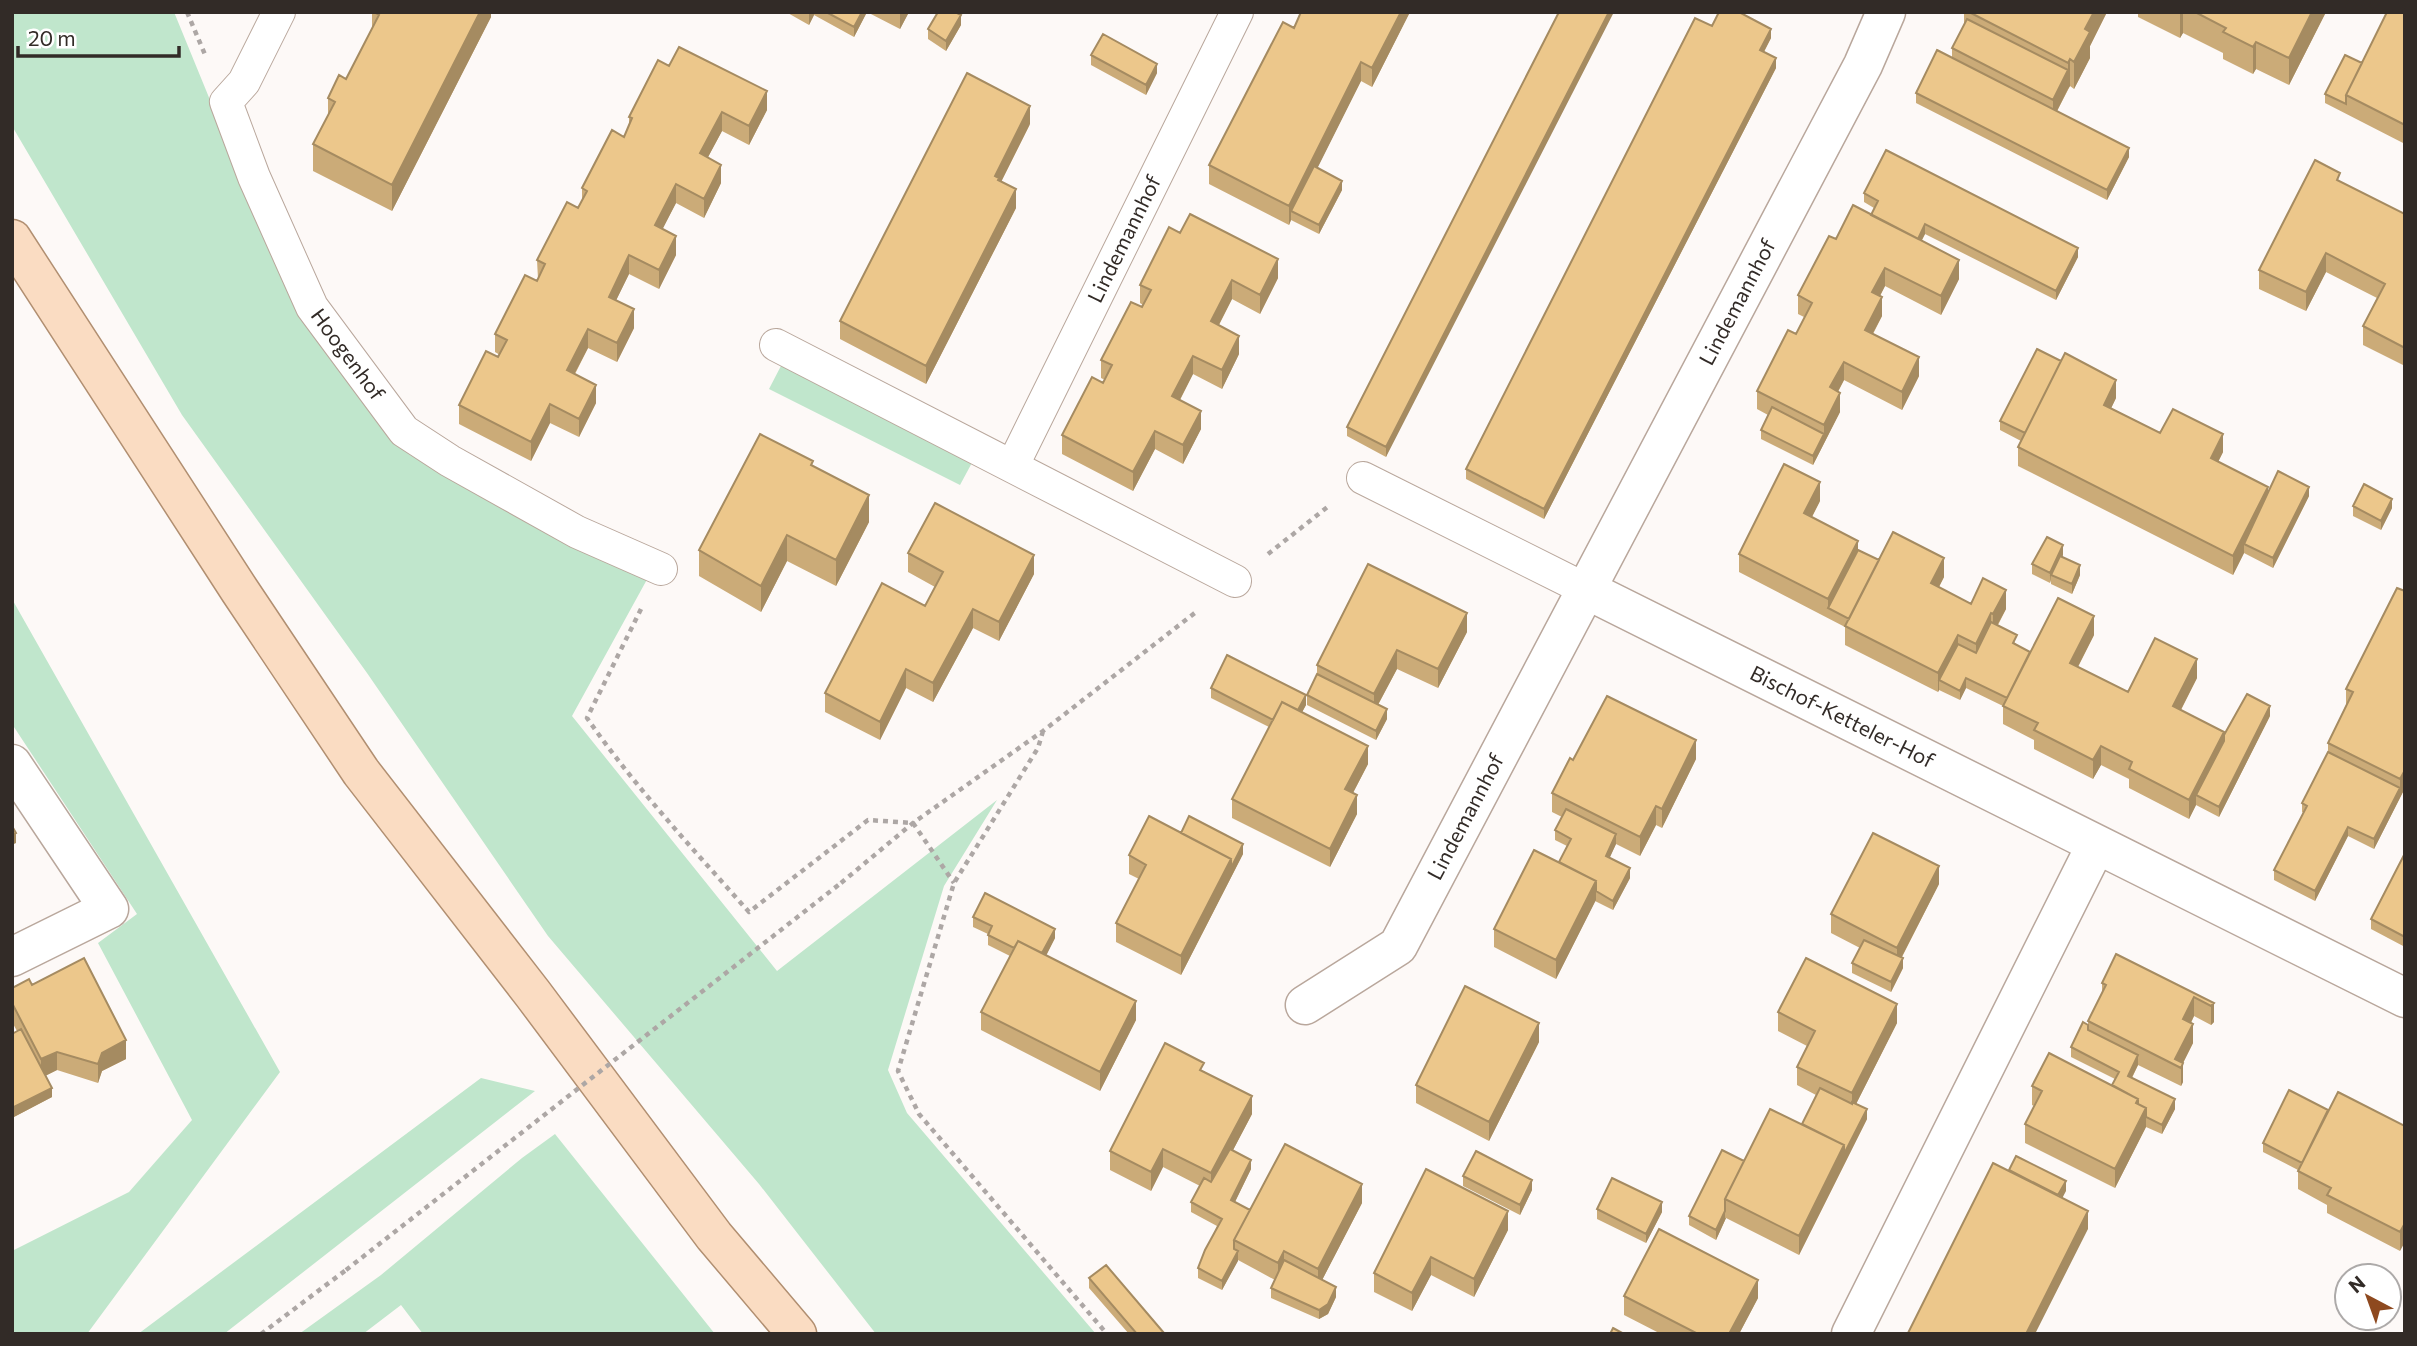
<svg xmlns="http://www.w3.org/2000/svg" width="2417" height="1346" font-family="Commissioner,sans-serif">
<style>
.green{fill:#c0e6cc}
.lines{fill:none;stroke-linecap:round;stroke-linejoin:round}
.lane-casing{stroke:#b9a79c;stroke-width:34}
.street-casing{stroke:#b9a79c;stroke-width:41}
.primary-casing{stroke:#b18f71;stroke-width:41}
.path{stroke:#ada7a5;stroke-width:4.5;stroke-dasharray:5 5;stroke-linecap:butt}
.lane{stroke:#fff;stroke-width:32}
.street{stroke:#fff;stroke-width:38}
.primary{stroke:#fadcc2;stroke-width:38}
.path-bridge{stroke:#ada7a5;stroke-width:4.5;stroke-dasharray:5 5;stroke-linecap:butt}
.wall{fill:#cbab78}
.shaded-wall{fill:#a58b61}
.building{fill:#ecc78b;stroke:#a58b61;stroke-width:2}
.labels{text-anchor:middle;stroke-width:5;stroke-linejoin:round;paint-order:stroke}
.street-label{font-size:21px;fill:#322b27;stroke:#fff}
</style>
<rect width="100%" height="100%" fill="#fdf9f7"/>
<path class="green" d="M12,12H174L296,310L410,455L650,574L572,716L777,971L997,800L944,886L888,1070L907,1113L1096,1334H876L759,1184L548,936L367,673L182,415L12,126Z
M783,362L974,459L960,485L769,389Z
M12,599L280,1072L87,1334H12V1251L129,1192L192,1120L98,943L137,914L12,724Z
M481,1078L535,1091L224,1334H138Z
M555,1134L715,1334H423L401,1305L363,1334H299L381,1275L522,1158Z"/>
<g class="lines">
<defs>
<g id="lane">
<path id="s1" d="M279,12L244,82L226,102L254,177L312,307L404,431L450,461L577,532L661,569"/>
<path d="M776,345L1235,581"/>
<path id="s2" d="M1013,465L1237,12"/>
<path d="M1363,478L1587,590"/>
</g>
<g id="street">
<path id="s3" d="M1587,590L2405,998"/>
<path d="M12,764L109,909L12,957"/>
<path id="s4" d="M1305,1005L1398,946L1863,65L1886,12"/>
<path d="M1851,1334L2096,845"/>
</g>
<path id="primary" d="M12,239L240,591L361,772L533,994L714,1236L797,1334"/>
</defs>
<use href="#lane" class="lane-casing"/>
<use href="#street" class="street-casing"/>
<use href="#primary" class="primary-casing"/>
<path class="path" d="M187,12L206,57
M1268,554L1330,505
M641,609L587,718C635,787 693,849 749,912L868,820L913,823L954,883
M1043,731L1038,748L954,883L898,1071L919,1114L1107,1334
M841,883L913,823L1043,731L1196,612
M261,1334L346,1270"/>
<use href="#lane" class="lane"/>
<use href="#street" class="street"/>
<use href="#primary" class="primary"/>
<path class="path-bridge" d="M346,1270L841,883"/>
</g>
<path class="wall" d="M372,12H491V17L392,211L313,171V144L328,115V98L346,79L372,28Z
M786,12H867L854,37L814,15L809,25Z
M867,12H909L900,29Z
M1410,12L1372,87L1361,81L1317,168L1342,190L1319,234L1291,220L1289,225L1209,184V165L1294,28Z
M1559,12L1386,457L1347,436V427Z
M1964,12H2107L2090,46V58L2074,89L2070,86L2057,111L2129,157L2107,200L1916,103V93L1952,57V48L1964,25Z
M2138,12H2326L2289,85L2256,69L2253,74L2223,59V53L2183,33L2180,38L2138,17Z
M2405,12V144L2325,103V94L2362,63Z
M961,25L946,51L928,39V29Z
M1712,26L1771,38L1764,52L1776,68L1544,519L1466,479V469Z
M1091,55L1157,73L1146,95L1091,65Z
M669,66L767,110L749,145L722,131L708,157L721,183L704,218L676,203L662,229L676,255L659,289L629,274L616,300L634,328L617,362L588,348L575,374L596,403L579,437L550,423L531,461L459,424V405L498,357L500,355L495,352V334L537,281L538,279L537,260L578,208L582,201V188L624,137L629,126V117Z
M1030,124L1001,182L1016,208L926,384L840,339V321Z
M2340,182L2405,214V366L2363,345V326L2377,298L2326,272L2306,311L2259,289V270Z
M1864,193L2078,257L2056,300L1925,234L1922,240L1959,279L1941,315L1885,286L1880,296L1882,316L1873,334L1919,376L1902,410L1844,380L1838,392L1840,412L1813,465L1761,439V430L1768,415L1757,409V391L1796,334L1804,317L1798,314V295L1836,239L1871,215L1874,208L1864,202Z
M1180,233L1278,278L1260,314L1232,299L1219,325L1239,354L1222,389L1193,374L1180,400L1201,429L1183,464L1155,449L1133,491L1062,454V435L1105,380L1101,378V360L1143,305L1140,303V285Z
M2116,398L2111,408L2160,433L2223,452L2218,462L2268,493L2309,496L2273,568L2244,553L2233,575L2018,466V447L2021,441L2000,430V421Z
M813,467L869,522L836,586L787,561L761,612L699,576V550Z
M1820,501L1812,517L1858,550L1879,560L1944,577L1939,587L1971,604L2006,609L1998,625L2017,645L2030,652L2094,635L2078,667L2128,692L2197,678L2181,710L2224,735L2270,716L2219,817L2196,805L2189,819L2129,788V779L2101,765L2093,779L2034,749V740L2003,724V706L1966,688L1960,700L1939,690L1938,692L1845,645V627L1739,572V554Z
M2353,506L2392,508L2381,530L2353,516Z
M908,553L1034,574L999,641L973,628L933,702L906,688L880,740L825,712V693L925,606L935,587L908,572Z
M2063,555L2062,557L2080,575L2072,594L2051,584V580L2050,583L2032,574V564Z
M2397,588L2405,788L2374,849L2348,836L2315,901L2274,880V870L2304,813L2302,812V803L2328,752V743L2346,705V689Z
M1467,632L1438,688L1397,669L1378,705L1387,719L1376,740L1307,705V695L1317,674V665Z
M1211,688L1306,705L1302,712L1368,764L1353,793L1357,814L1330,867L1232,818V799L1269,727L1211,698Z
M1696,759L1662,828L1656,825L1640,856L1616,844L1609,858L1630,878L1613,910L1595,901L1556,979L1494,947V929L1559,862L1567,846L1555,840V830L1562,817L1552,812V793L1573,760Z
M1181,833L1243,854L1181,975L1116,942V923L1139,879L1129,874V855Z
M2405,855V947L2371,929V919Z
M1939,884L1902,957L1903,968L1891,992L1852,973V963L1860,948L1831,933V914Z
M973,917L1055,938L1046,955L1136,1020L1100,1091L981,1030V1012L1010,956L988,945V934L973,927Z
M2116,954L2214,1003V1022L2211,1025L2194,1016L2191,1023L2193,1043L2183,1063V1082L2181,1086L2138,1065L2132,1078L2175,1109L2162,1134L2146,1127L2115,1188L2025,1143V1124L2034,1106L2032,1105V1086L2112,1085L2115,1079L2071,1057V1047L2088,1025V1021L2102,994V983Z
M32,985L126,1059L102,1071L98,1083L57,1070L45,1076L52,1097L12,1118V1034L17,1031L12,1022V988Z
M1778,1012L1897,1023L1856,1104L1867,1119L1799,1255L1726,1218L1716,1240L1689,1225V1216L1744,1161L1802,1124L1816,1095L1797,1085V1067L1807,1046L1778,1031Z
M1539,1042L1489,1141L1416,1103V1085Z
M1204,1071L1252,1114L1233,1150L1251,1169L1235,1202L1250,1210L1362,1203L1322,1280L1336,1297L1328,1314L1319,1319L1271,1298V1288L1275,1280L1238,1260L1222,1290L1198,1278V1268L1217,1226L1191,1212V1202L1200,1186L1163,1167L1151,1191L1110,1170V1151Z
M2328,1110L2405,1126L2400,1251L2327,1213V1205L2298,1189V1170L2263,1152V1143Z
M1463,1176L1532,1190L1520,1215L1463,1186Z
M1597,1209L1662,1212L1646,1243L1597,1219Z
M1508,1230L1474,1297L1431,1275L1412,1311L1374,1292V1273Z
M1089,1278L1164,1334H1129L1089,1288Z
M1624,1296L1758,1298L1739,1334H1661L1624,1315Z"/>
<path class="shaded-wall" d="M480,12H491V17L392,211V185Z
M809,12H814V15L809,25Z
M862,12H867L854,37V27Z
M900,12H909L900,29Z
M1401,12H1410L1372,87V68Z
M1609,12H1614L1386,457V447Z
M2094,12H2107L2090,46V58L2074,89V62L2085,29Z
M2180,12H2183V33L2180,38Z
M2312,12H2326L2289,85V58Z
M961,15V25L946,51V41Z
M1771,29V38L1760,59V50Z
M2256,42V69L2253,74V47Z
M1776,58V68L1544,519V509Z
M2070,59V86L2068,89V63Z
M1361,62V81L1295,213L1291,211V220L1289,225V206Z
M1157,64V73L1146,95V85Z
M2068,70V89L2053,119V100Z
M767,91V110L749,145V126Z
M1030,106V124L999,186L995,176Z
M722,112V131L700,172V153Z
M2129,148V157L2107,200V190Z
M721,165V183L704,218V199Z
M1342,181V190L1319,234V225Z
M676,184V203L655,244V225Z
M1016,189V208L926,384V366Z
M1925,224V234L1914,255V245Z
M676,236V255L659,289V270Z
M2078,248V257L2056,300V291Z
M2326,253V272L2306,311V292Z
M629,255V274L609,315V297Z
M1278,259V278L1260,314V295Z
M1959,260V279L1941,315V296Z
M1885,268V286L1872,311V292Z
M1232,280V299L1211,340V321Z
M1882,297V316L1865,348V330Z
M634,309V328L617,362V343Z
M588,329V348L567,388V370Z
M1239,336V354L1222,389V370Z
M1193,356V374L1172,415V396Z
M1919,357V376L1902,410V392Z
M1844,362V380L1830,406V387Z
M2116,380V398L2104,423V405Z
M596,385V403L579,437V419Z
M1840,393V412L1813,465V456L1824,434V425Z
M550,404V423L531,461V442Z
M1201,411V429L1183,464V445Z
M1155,431V449L1133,491V472Z
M2223,434V452L2211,476V458Z
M1820,482V501L1804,532V513Z
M2268,487V506L2244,544V553L2233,575V556Z
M2309,487V496L2273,568V558Z
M869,495V522L836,586V560Z
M2392,499V508L2381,530V521Z
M787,535V561L761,612V586Z
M1858,541V559L1828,608V599Z
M2063,545V555L2053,576L2051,575L2050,583V573Z
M1034,555V574L999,641V622Z
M1944,558V577L1931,602V583Z
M2080,565V575L2072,594V584Z
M2006,590V609L1993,633V614Z
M973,609V628L933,702V683Z
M1467,613V632L1438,688V669Z
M1991,613V632L1976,663V644Z
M2094,616V635L2070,682V663Z
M1958,635V653L1939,680V690L1938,692V673Z
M1397,650V669L1374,712V694Z
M2197,659V678L2173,725V706Z
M906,669V688L880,740V722Z
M1966,678V688L1960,700V691Z
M1306,695V705L1294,727V717Z
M2270,706V716L2219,817V807Z
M1387,709V719L1376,740V731Z
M2224,732V751L2196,795V805L2189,819V800Z
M1696,740V759L1662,828V809Z
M1368,746V764L1345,808V789Z
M2101,746V765L2093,779V760Z
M2405,770V788L2374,849V839L2400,788V779Z
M1357,795V814L1330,867V849Z
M1656,806V825L1640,856V837Z
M2348,827V836L2315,901V891Z
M16,833V843L12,845V835Z
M1616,834V844L1606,866V856Z
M1243,844V854L1181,975V956L1231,859Z
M1939,866V884L1897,966V948Z
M1630,868V878L1613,910V901Z
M1596,881V900L1556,979V960Z
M1055,929V938L1039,970V960Z
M1903,958V968L1891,992V982Z
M2194,997V1016L2183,1038V1019Z
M1136,1001V1020L1100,1091V1072Z
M2214,1003V1022L2211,1025V1006Z
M1897,1004V1023L1852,1112V1093Z
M1539,1023V1042L1489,1141V1122Z
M2193,1024V1043L2181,1067L2175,1059Z
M126,1040V1059L102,1071L98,1083V1064L102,1053Z
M57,1052V1070L41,1078V1059Z
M2138,1055V1065L2128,1085V1076Z
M2183,1063V1082L2181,1086V1068Z
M52,1088V1097L12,1118V1108Z
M1252,1096V1114L1211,1192V1173Z
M2175,1099V1109L2162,1134V1125Z
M2146,1108V1127L2115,1188V1169Z
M1867,1109V1119L1799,1255V1236L1844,1145Z
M1163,1149V1167L1151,1191V1172Z
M1251,1160V1169L1231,1210V1200Z
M1532,1180V1190L1520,1215V1205Z
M2066,1181V1191L2055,1212V1202Z
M1362,1184V1203L1318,1288V1269Z
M1662,1202V1212L1646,1243V1234Z
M1508,1211V1230L1474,1297V1279Z
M1725,1211V1218H1726L1716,1240V1230Z
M2088,1211V1229L2035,1334H2026Z
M2405,1223V1242L2400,1251V1232Z
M1238,1251V1261L1222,1290V1281Z
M1284,1251V1270L1278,1281V1263Z
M1431,1257V1275L1412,1311V1293Z
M1758,1280V1298L1739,1334H1729Z
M1336,1287V1297L1328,1314L1319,1319V1310Z"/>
<path class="building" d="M374,12H480L392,185L313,144L335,102L328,98L339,75L346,79L379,15Z
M826,12H862L854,27Z
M938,12H955L961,15L946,41L928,29Z
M1301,12H1401L1372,68L1361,62L1289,206L1209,165L1283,22L1294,28Z
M1559,12H1609L1386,447L1347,427Z
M1719,12H1739L1771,29L1760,50L1776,58L1544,509L1466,469L1695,18L1712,26Z
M1969,12H2094L2085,29L2090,32L2074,62L2070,59L2068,63Z
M2195,12H2312L2289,58L2256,42L2253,47L2223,32L2226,28Z
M2387,12H2405V125L2346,95Z
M1967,19L2068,70L2053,100L1952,48Z
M1103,34L1157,64L1146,85L1091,55Z
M679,47L767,91L749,126L722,112L700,153L721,165L704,199L676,184L655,225L676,236L659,270L629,255L609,297L634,309L617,343L588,329L567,370L596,385L579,419L550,404L531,442L459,405L486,351L498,357L507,340L495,334L525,275L537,281L545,264L537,260L567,202L578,208L587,191L582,188L612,130L624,137L632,118L629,117L658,60L669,66Z
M1937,50L2129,148L2107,190L1916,93Z
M2345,55L2362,63L2346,95V104L2325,94Z
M967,73L1030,106L995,176L999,178L998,180L1016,189L926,366L840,321Z
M1886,150L2078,248L2056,291L1925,224L1918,239L1871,215L1878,201L1864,193Z
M2315,160L2340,173L2337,180L2405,214V348L2363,326L2385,284L2326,253L2306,292L2259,270Z
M1314,166L1342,181L1319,225L1291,211Z
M1853,205L1959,260L1941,296L1885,268L1872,292L1882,297L1865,330L1919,357L1902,392L1844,362L1830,387L1840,393L1824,425L1757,391L1788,330L1796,334L1812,303L1798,295L1829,236L1836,239Z
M1190,214L1278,259L1260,295L1232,280L1211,321L1239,336L1222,370L1193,356L1172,396L1201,411L1183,445L1155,431L1133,472L1062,435L1092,377L1103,383L1112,365L1101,360L1131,302L1142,307L1151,290L1140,285L1169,227L1180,233Z
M2037,349L2061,361L2025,433L2000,421Z
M2065,353L2116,380L2104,405L2160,433L2173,409L2223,434L2211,458L2268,487L2233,556L2018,447Z
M1772,407L1824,434L1813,456L1761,430Z
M760,434L813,461L811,465L869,495L836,560L787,535L761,586L699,550Z
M1784,464L1820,482L1804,513L1858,541L1828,599L1739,554Z
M2278,471L2309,487L2273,558L2244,544Z
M2364,484L2392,499L2381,521L2353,506Z
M935,503L1034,555L999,622L973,609L933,683L906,669L880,722L825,693L882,583L925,606L943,572L908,553Z
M1893,532L1944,558L1931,583L1971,604L1983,578L2006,590L1993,614L1991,613L1976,644L1958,635L1938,673L1845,626Z
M2047,537L2063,545L2050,573L2032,564Z
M1858,550L1879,560L1849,619L1828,608Z
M2060,556L2080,565L2072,584L2051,575Z
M1368,564L1467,613L1438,669L1397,650L1374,694L1317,665Z
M2397,588L2405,591V770L2400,779L2328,743L2353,692L2346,689Z
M2058,598L2094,616L2070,663L2128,692L2155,638L2197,659L2173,706L2224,732L2189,800L2129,769L2132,762L2101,746L2093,760L2034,730L2038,723L2003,706Z
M1991,622L2017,635L2013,643L2030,652L2007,698L1966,678L1960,691L1939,680L1958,644L1976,653Z
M1227,655L1306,695L1298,710L1282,702L1273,720L1211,688Z
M1317,674L1387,709L1376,731L1307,695Z
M2247,694L2270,706L2219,807L2196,795L2224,741V735Z
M1607,696L1696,740L1662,809L1656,806L1640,837L1552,793L1570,758L1573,760Z
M1282,702L1368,746L1345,789L1357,795L1330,849L1232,799Z
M2328,752L2400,788L2374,839L2348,827L2315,891L2274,870L2307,806L2302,803Z
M1566,809L1616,834L1606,856L1630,868L1613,901L1596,891V881L1559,862L1571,839L1555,830Z
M1149,816L1231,859L1181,956L1116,923L1146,865L1129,855Z
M1189,816L1243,844L1231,868V859L1181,833Z
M12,826L16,833L12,835Z
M1873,833L1939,866L1897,948L1831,914Z
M1534,850L1596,881L1556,960L1494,929Z
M2404,855H2405V937L2371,919Z
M985,893L1055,929L1042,953L1018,941L1014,948L988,935L992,926L973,917Z
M1864,940L1903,958L1891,982L1852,963Z
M1018,941L1136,1001L1100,1072L981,1012Z
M2116,954L2214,1003L2211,1006L2194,997L2183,1019L2193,1024L2175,1059L2183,1063L2181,1068L2088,1021L2106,985L2102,983Z
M84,958L126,1040L102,1053L98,1064L57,1052L41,1059L12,1003V988L29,979L32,985Z
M1806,958L1897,1004L1852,1093L1797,1067L1815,1031L1778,1012Z
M1465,986L1539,1023L1489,1122L1416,1085Z
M2083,1022L2088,1025V1030L2138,1055L2128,1076L2175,1099L2162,1125L2146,1117V1108L2138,1104V1099L2112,1085L2119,1072L2071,1047Z
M21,1029L52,1088L12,1108V1034Z
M1165,1043L1204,1063L1200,1070L1252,1096L1211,1173L1163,1149L1151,1172L1110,1151Z
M2049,1053L2138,1099L2136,1103L2146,1108L2115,1169L2025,1124L2042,1091L2032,1086Z
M1820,1088L1852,1104V1102L1867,1109L1844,1154V1145L1802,1124Z
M2289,1090L2328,1110L2302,1163L2263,1143Z
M2338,1092L2405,1126V1223L2400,1232L2327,1195L2331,1188L2298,1171Z
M1770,1109L1844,1145L1799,1236L1725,1199Z
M1285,1144L1362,1184L1318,1269L1284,1251L1278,1263L1234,1240Z
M1230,1149L1251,1160L1231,1200L1250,1210L1234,1240V1249L1238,1251L1222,1281L1198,1268L1205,1250L1222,1219L1191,1202L1204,1178L1211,1182Z
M1722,1150L1744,1161L1725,1199V1211L1716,1230L1689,1216Z
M1476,1151L1532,1180L1520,1205L1463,1176Z
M2016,1156L2066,1181L2058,1195L2009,1170Z
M1993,1163L2088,1211L2026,1334H1910L1908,1333Z
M1426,1169L1508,1211L1474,1279L1431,1257L1412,1293L1374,1273Z
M1612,1178L1662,1202L1646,1234L1597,1209Z
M1659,1229L1758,1280L1729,1334H1698L1624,1296Z
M1284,1260L1336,1287L1328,1304L1319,1310L1271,1288Z
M1106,1265L1164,1333L1163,1334H1137L1089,1278Z
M1613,1328L1624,1334H1610Z"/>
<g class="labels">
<g class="street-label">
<text dy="7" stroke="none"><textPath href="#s2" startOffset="252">Lindemannhof</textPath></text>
<text dy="7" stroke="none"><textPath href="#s4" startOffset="838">Lindemannhof</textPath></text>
<text dy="7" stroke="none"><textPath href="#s1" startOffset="387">Hoogenhof</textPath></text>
<text dy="7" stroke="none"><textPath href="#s3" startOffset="285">Bischof-Ketteler-Hof</textPath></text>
<text dy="7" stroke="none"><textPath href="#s4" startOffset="256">Lindemannhof</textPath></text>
</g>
</g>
<rect width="2417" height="1346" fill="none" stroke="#322b27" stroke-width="28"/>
<g transform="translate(2368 1297) rotate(319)"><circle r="33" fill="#ffffff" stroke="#adaaa9" stroke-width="2"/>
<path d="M0-5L12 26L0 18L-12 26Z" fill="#8e491f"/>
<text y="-10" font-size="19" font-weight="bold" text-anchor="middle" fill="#322b27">N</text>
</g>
<path d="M18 46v10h161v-10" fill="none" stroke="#322b27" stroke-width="3.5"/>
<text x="28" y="46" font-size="21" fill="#322b27" stroke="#ffffff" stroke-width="5" paint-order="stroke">20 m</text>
</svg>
